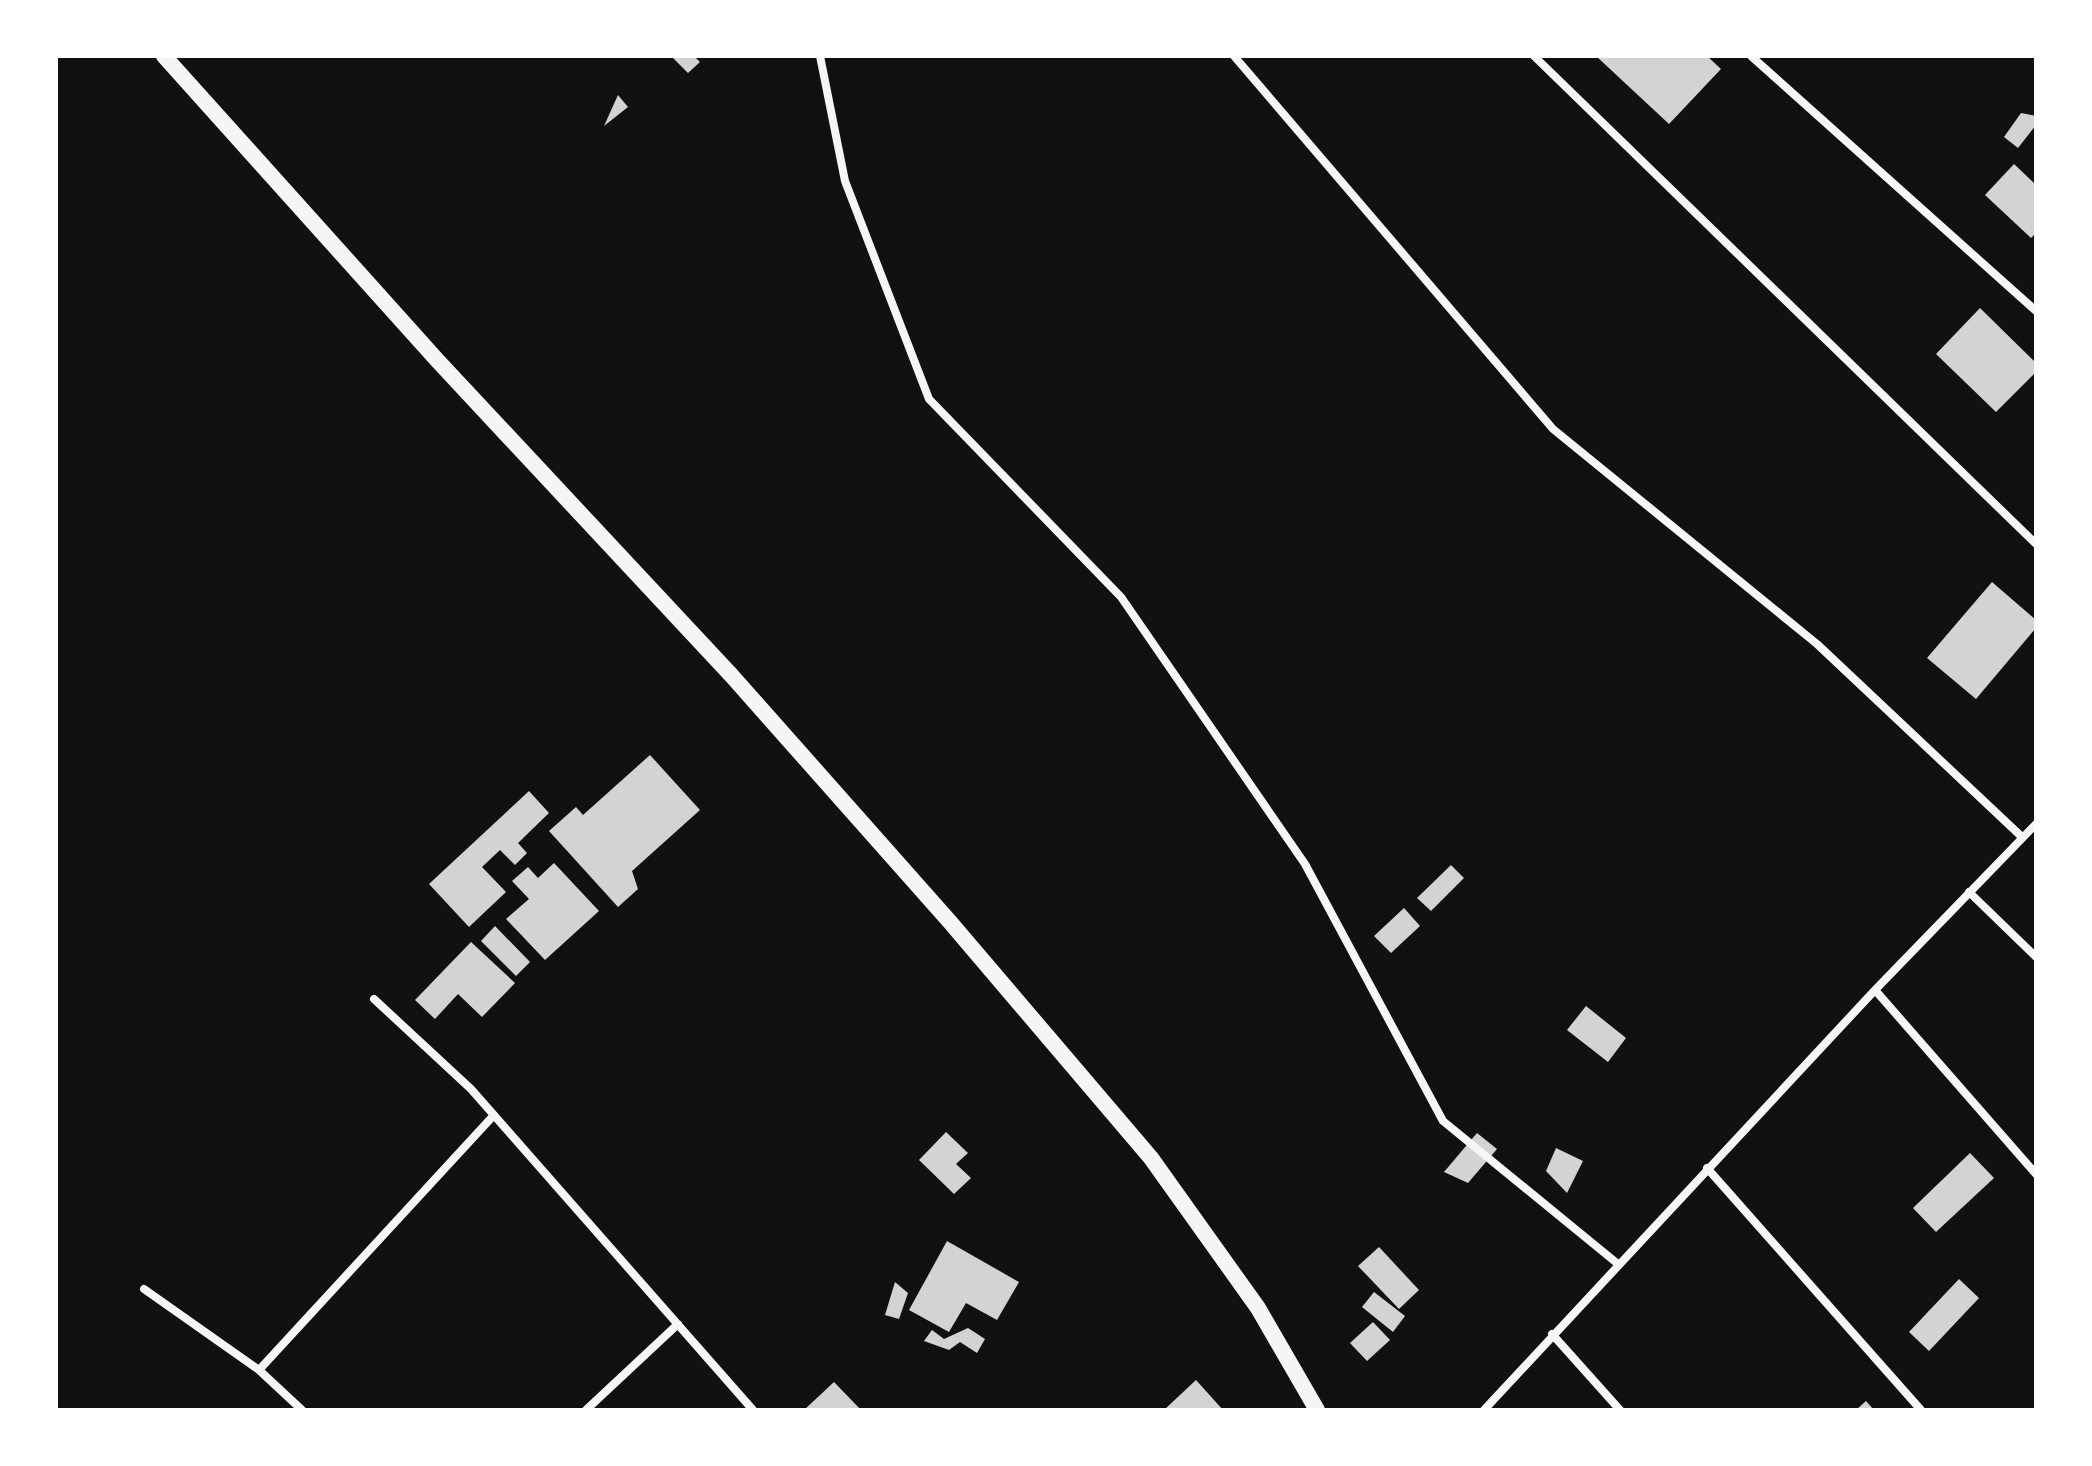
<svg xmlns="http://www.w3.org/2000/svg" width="2092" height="1466" font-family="'Space Grotesk',sans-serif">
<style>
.building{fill:#d3d3d3}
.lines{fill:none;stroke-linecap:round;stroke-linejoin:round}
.minor{stroke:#f5f5f5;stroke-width:8}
.secondary{stroke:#f5f5f5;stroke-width:16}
</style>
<rect width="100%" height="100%" fill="#111"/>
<path class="building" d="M671,56H694L700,62L688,73Z
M1596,56H1707L1721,69L1669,124Z
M618,95L628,107L604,126Z
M2021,113L2036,116V125L2018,148L2004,137Z
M2014,164L2036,185V233L2031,238L1985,195Z
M1980,308L2036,363V372L1996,412L1936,354Z
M1992,582L2036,620V628L1976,699L1927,658Z
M650,755L700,810L632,871L638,889L618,907L549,831L576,807L583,815Z
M529,791L549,813L518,843L527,853L515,865L500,850L482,867L506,892L469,927L429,884Z
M554,863L599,911L545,960L506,919L529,899L512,881L528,867L538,878Z
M1451,865L1464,878L1431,911L1417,898Z
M1404,908L1420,926L1391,953L1374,936Z
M495,926L530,962L516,976L481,941Z
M471,942L515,983L482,1017L458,994L435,1019L415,1000Z
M1586,1006L1626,1038L1608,1062L1567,1030Z
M946,1132L968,1153L956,1164L971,1178L954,1194L919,1160Z
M1477,1133L1497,1149L1468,1183L1444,1172Z
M1556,1148L1583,1161L1567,1193L1546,1171Z
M1970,1153L1994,1178L1936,1232L1913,1208Z
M947,1241L1019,1282L997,1320L966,1303L949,1332L909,1310Z
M1379,1247L1419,1290L1399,1309L1358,1266Z
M1959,1279L1979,1298L1929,1351L1909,1332Z
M895,1282L908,1293L899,1319L885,1315Z
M1374,1292L1405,1316L1393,1332L1362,1307Z
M1373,1322L1390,1340L1367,1361L1350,1343Z
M968,1328L985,1339L977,1353L960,1342L949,1350L924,1341L932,1330L944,1339Z
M1196,1380L1223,1410H1164Z
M834,1382L861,1410H804Z
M1866,1401L1874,1410H1856Z"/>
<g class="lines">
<path class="minor" d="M820,56L845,181L929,399L1121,597L1305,864L1443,1121L1618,1264
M1234,56L1553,429L1817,644L2022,837
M1534,56L2036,544
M1751,56L2036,311
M1969,892L2036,957
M1875,990L2036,1174
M374,999L471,1089L753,1410
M1707,1168L1921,1410
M144,1289L259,1370L302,1410
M1552,1334L1620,1410
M259,1370L494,1115
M586,1410L678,1324
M1484,1410L1875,990L2036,824"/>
<path class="secondary" d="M164,56L437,360L732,676L950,922L1151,1158L1258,1308L1317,1410"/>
</g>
<rect width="2092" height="1466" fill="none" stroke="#ffffff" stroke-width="116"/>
</svg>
